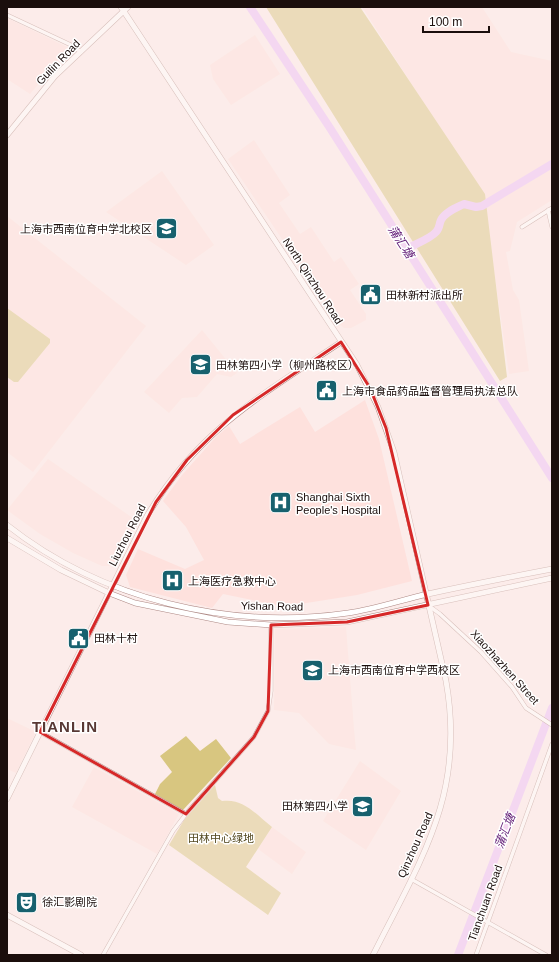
<svg xmlns="http://www.w3.org/2000/svg" width="559" height="962" font-family="Helvetica,'Noto Sans SC',sans-serif">
<style>
.built{fill:#fee1dd}
.green{fill:#d8c680}
.lines{fill:none;stroke-linecap:round;stroke-linejoin:round}
.river{stroke:#eabdfb;stroke-width:8}
.street-casing{stroke:#ae8985;stroke-width:4.5}
.secondary-casing{stroke:#ae8985;stroke-width:6}
.street{stroke:#fff;stroke-width:3.5}
.secondary{stroke:#fff;stroke-width:5}
.marked{fill:none;stroke:#d62828;stroke-width:3;stroke-linejoin:round}
.labels{text-anchor:middle;stroke-width:3;stroke-linejoin:round;paint-order:stroke}
.street-label{font-size:11px;fill:#1b0e0c;stroke:#fff}
.poi-label{font-size:11px;fill:#1b0e0c;stroke:#fff;text-anchor:start}
.park-label{font-size:11px;fill:#52481f;stroke:#fff}
.water-label{font-size:12px;font-style:italic;fill:#631f78;stroke:#fff}
.district-label{font-size:15px;font-weight:bold;letter-spacing:1px;fill:#583935;stroke:#fff}
</style>
<rect width="100%" height="100%" fill="#fcecea"/>
<path class="built" d="M362,7H482L511,52L552,61V200L517,222L510,251L506,252L513,290L519,300L529,371L509,374L483,195Z
M7,18L69,48L30,94L7,79Z
M255,35L280,74L231,105L213,79L210,65Z
M254,140L290,195L279,203L300,234L311,227L334,262L341,257L359,284L350,290L366,314V320L351,328H344L340,325L228,159Z
M162,171L214,245L186,265L106,212Z
M7,216L146,326L33,472L7,452Z
M202,330L237,373L231,377L217,374L197,397L182,398L169,413L144,392Z
M365,400L379,439L412,581L357,595L300,604L276,605L223,594L212,608L130,587L126,575L138,549L185,569L204,560L186,527L163,501L182,475L216,437L229,426L240,444L300,407L315,432Z
M48,459L137,521L114,566H102L73,553L40,534L7,510Z
M346,627L354,729L356,750L329,744L299,713L274,710L275,629Z
M7,718L36,732L16,773L7,769Z
M360,761L401,791L366,850L323,821Z
M94,767L179,814L157,854L72,807Z
M272,827L306,852L292,874L258,849Z"/>
<path class="green" d="M266,7H360L485,194L507,377L500,381Z
M7,308L50,339V343L18,382H14L7,377Z
M186,736L200,751L216,739L231,758L183,810L155,794L160,784L172,772L160,756Z
M215,785L218,798L222,801C244,798 255,814 272,827L246,867L281,893L268,915L169,845L184,820Z"/>
<g class="lines">
<path class="river" d="M250,7L330,128L552,478
M406,249C415,244 430,239 436,232C440,228 439,224 441,220C445,212 456,208 464,204L476,207L482,206L552,164
M458,955L552,708"/>
<defs>
<path id="street" d="M7,15L71,45L81,52
M548,210L552,227
M522,227L552,208
M429,606L440,614L481,652L512,687L526,708L552,725
M40,732L186,814
M411,879L546,955
M103,955L173,831L186,814L254,737L268,711L271,691V625
M476,955L552,744"/>
<path id="secondary" d="M121,7L357,365L378,407L394,452L446,681C466,794 421,859 373,955
M7,135L55,76L128,7
M7,525C102,600 229,630 348,613C376,609 401,600 428,594C469,585 510,577 552,569
M7,538L61,570L109,593L135,603L228,622L271,625L347,622L552,578
M7,799L147,516C197,431 262,395 341,342
M7,915L81,955"/>
</defs>
<use href="#street" class="street-casing"/>
<use href="#secondary" class="secondary-casing"/>
<use href="#street" class="street"/>
<use href="#secondary" class="secondary"/>
</g>
<path d="M0 0H559V962H0ZM341,342L370,388L386,428L428,605L347,622L271,625L268,711L254,737L186,814L40,732L156,502L187,460L233,415Z" fill="#fcecea" fill-opacity=".55" fill-rule="evenodd"/>
<path class="marked" d="M341,342L370,388L386,428L428,605L347,622L271,625L268,711L254,737L186,814L40,732L156,502L187,460L233,415Z"/>
<defs>
<symbol id="school-square" viewBox="-11 -11 22 22"><rect x="-9" y="-9" width="18" height="18" rx="4" fill="#17616e" stroke="#fff"/><path d="M0-5L7-2L0 1L-7-2ZM-4 1L0 2.5L4 1V4Q0 6-4 4Z" fill="#fff"/></symbol>
<symbol id="civic-square" viewBox="-11 -11 22 22"><rect x="-9" y="-9" width="18" height="18" rx="4" fill="#17616e" stroke="#fff"/><path d="M-.6-6.5H3V-4.5H.6V-3L4-1V1h2V6H-6V1h2V-1L-.6-3ZM-1.2 2.5V6h2.4V2.5Z" fill="#fff"/></symbol>
<symbol id="hospital-square" viewBox="-11 -11 22 22"><rect x="-9" y="-9" width="18" height="18" rx="4" fill="#17616e" stroke="#fff"/><path d="M-5-5h3v3.5h4V-5h3V5h-3V1.5h-4V5h-3Z" fill="#fff"/></symbol>
<symbol id="theatre-square" viewBox="-11 -11 22 22"><rect x="-9" y="-9" width="18" height="18" rx="4" fill="#17616e" stroke="#fff"/><path d="M-5-5.5Q0-4 5-5.5V0Q5 5 0 6Q-5 5-5 0ZM-3.3-2.5H-1v1.5H-3.3ZM1-2.5H3.3v1.5H1ZM-2.8 1Q0 5.5 2.8 1Z" fill="#fff"/></symbol>
</defs>
<g fill-rule="evenodd">
<use href="#school-square" x="154" y="216" width="25" height="25"/>
<use href="#civic-square" x="358" y="282" width="25" height="25"/>
<use href="#school-square" x="188" y="352" width="25" height="25"/>
<use href="#civic-square" x="314" y="378" width="25" height="25"/>
<use href="#hospital-square" x="268" y="490" width="25" height="25"/>
<use href="#hospital-square" x="160" y="568" width="25" height="25"/>
<use href="#civic-square" x="66" y="626" width="25" height="25"/>
<use href="#school-square" x="300" y="658" width="25" height="25"/>
<use href="#school-square" x="350" y="794" width="25" height="25"/>
<use href="#theatre-square" x="14" y="890" width="25" height="25"/>
</g>
<g class="labels">
<g class="street-label">
<text transform="translate(58 62) rotate(-46)" y="4">Guilin Road</text>
<text transform="translate(313 281) rotate(57)" y="4">North Qinzhou Road</text>
<text transform="translate(127 535) rotate(-63)" y="4">Liuzhou Road</text>
<text transform="translate(272 606) rotate(1)" y="4">Yishan Road</text>
<text transform="translate(505 667) rotate(48)" y="4">Xiaozhazhen Street</text>
<text transform="translate(415 845) rotate(-66)" y="4">Qinzhou Road</text>
<text transform="translate(485 903) rotate(-70)" y="4">Tianchuan Road</text>
</g>
<g class="poi-label">
<text x="152" y="233" text-anchor="end">上海市西南位育中学北校区</text>
<text x="386" y="299">田林新村派出所</text>
<text x="216" y="369">田林第四小学（柳州路校区）</text>
<text x="342" y="395">上海市食品药品监督管理局执法总队</text>
<text x="296" y="501">Shanghai Sixth<tspan x="296" dy="13">People's Hospital</tspan></text>
<text x="188" y="585">上海医疗急救中心</text>
<text x="94" y="642">田林十村</text>
<text x="328" y="674">上海市西南位育中学西校区</text>
<text x="348" y="810" text-anchor="end">田林第四小学</text>
<text x="42" y="906">徐汇影剧院</text>
</g>
<g class="park-label">
<text x="221" y="842">田林中心绿地</text>
</g>
<g class="water-label">
<text transform="translate(401 242) rotate(57)" y="4">蒲汇塘</text>
<text transform="translate(505 831) rotate(-69)" y="4">蒲汇塘</text>
</g>
<g class="district-label">
<text x="65" y="732">TIANLIN</text>
</g>
</g>
<rect width="559" height="962" fill="none" stroke="#1b0e0c" stroke-width="16"/>
<path d="M423 26v6h66v-6" fill="none" stroke="#1b0e0c" stroke-width="2"/>
<text x="429" y="26" font-size="12" fill="#1b0e0c" stroke="#ffffff" stroke-width="3" paint-order="stroke">100 m</text>
</svg>
